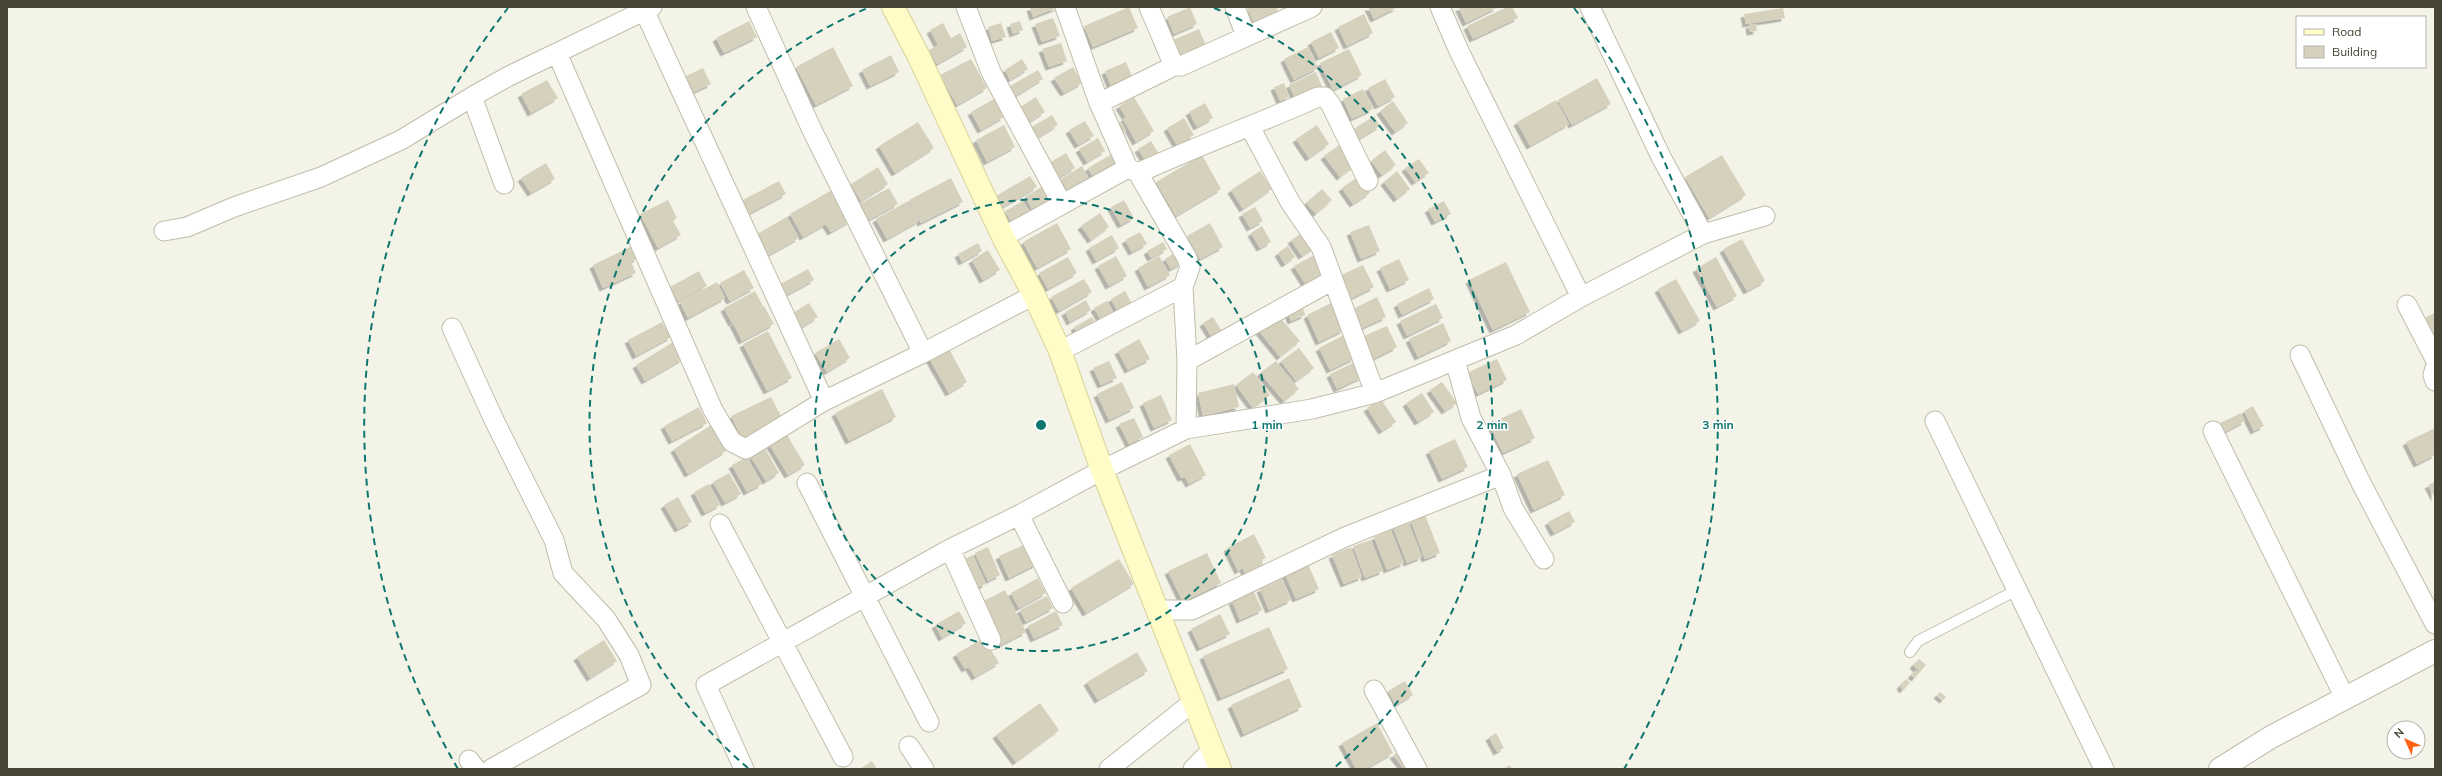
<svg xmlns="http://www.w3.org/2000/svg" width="2442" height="776" font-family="Mulish,sans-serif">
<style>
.building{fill:#d6d1bd;filter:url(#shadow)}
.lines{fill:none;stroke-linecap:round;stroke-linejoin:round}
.service-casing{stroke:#c0bdaa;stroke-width:12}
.minor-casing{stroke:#c0bdaa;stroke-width:21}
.tertiary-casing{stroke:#c0bdaa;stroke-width:24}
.secondary-casing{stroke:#d6d196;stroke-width:24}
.service{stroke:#fff;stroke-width:10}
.minor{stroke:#fff;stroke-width:19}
.tertiary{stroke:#fff;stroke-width:22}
.secondary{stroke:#fffcc7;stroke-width:22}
.ring{fill:none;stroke:#0f766e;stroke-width:2;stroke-dasharray:7 5}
.centre{fill:#0f766e;stroke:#fff;stroke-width:2}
.ring-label{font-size:12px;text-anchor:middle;font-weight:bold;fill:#0f766e;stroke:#fff;stroke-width:3;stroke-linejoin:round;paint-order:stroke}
</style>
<defs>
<filter id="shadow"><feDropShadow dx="-3.5" dy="3.5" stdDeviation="0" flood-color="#0004"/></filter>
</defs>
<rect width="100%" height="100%" fill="#f4f3e8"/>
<path class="building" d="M1030,7H1059L1033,17Z
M1129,7L1138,28L1093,47L1084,26Z
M1190,7L1197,24L1174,34L1167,17Z
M1247,7H1276L1281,17L1256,28Z
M1368,7H1398L1374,19Z
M1498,7L1466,23L1459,8L1460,7Z
M1507,7H1512L1518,18L1473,39L1467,26Z
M1783,8L1785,18L1746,24L1744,14Z
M1364,14L1373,33L1347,46L1338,27Z
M1053,18L1060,36L1042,42L1035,24Z
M749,21L757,37L724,53L716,38Z
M1020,21L1023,30L1013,34L1010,24Z
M943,23L951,38L960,33L967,47L937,64L929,50L938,45L930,30Z
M1001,23L1006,37L992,41L988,27Z
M1756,24L1757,31L1750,32L1749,25Z
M1199,29L1207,48L1181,60L1173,40Z
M1331,32L1339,48L1319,58L1311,42Z
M1061,43L1067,61L1049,67L1042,49Z
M833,47L853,86L816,105L796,67Z
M1308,47L1318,68L1294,80L1284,59Z
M1349,49L1362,75L1333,90L1320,63Z
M891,55L899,72L870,86L862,70Z
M971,59L987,88L957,105L940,75Z
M1022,59L1028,69L1010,80L1005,70Z
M1126,62L1133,79L1112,89L1105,71Z
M1073,67L1082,83L1064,93L1054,78Z
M703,68L711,84L694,92L686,76Z
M1038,70L1043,79L1014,97L1008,87Z
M1316,72L1324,91L1298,104L1289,85Z
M1597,78L1611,104L1572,125L1558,100Z
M1385,79L1395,97L1378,106L1368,88Z
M547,80L558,98L531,113L521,94Z
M1284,83L1289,97L1280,101L1274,87Z
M1363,89L1373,109L1352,119L1343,99Z
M1036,97L1045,112L1026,124L1017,109Z
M1134,97L1154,131L1136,142L1123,119L1126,117L1119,106Z
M994,99L1004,117L981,130L971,112Z
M1556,100L1569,124L1530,146L1517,122Z
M1393,101L1408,123L1395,132L1380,111Z
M1205,103L1213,118L1197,127L1189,112Z
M1052,115L1058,125L1034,140L1028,129Z
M1374,116L1380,126L1358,140L1352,130Z
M1184,118L1194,135L1177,145L1167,128Z
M1085,121L1094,136L1078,145L1069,130Z
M1121,121L1126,131L1119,134L1114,124Z
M918,122L934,148L895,173L879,146Z
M1004,125L1015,147L987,162L976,140Z
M1317,125L1329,144L1309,158L1296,139Z
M1098,138L1105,151L1087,162L1079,149Z
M1151,141L1159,154L1146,162L1138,149Z
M1342,143L1358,163L1340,177L1324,156Z
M1385,150L1396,165L1382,175L1371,161Z
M1066,153L1075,168L1058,178L1049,163Z
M1112,154L1120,168L1096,182L1088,168Z
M1202,155L1221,189L1176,216L1156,182Z
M1722,155L1746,195L1709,218L1685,177Z
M1419,159L1429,173L1415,182L1405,168Z
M546,163L555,179L531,193L521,178Z
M1082,166L1091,183L1070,195L1061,179Z
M878,167L888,184L861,201L851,184Z
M1260,171L1272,189L1243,209L1231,190Z
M1397,171L1410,189L1397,199L1384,182Z
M1030,176L1037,187L1003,207L996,196Z
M1359,176L1370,193L1353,204L1342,188Z
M951,178L963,202L921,223L909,200Z
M779,181L786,194L748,214L741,201Z
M1043,186L1053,203L1035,214L1025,197Z
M889,188L898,204L865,222L856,206Z
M1322,189L1332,200L1316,214L1306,203Z
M832,190L850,221L831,232L826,224L803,237L790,214Z
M668,200L677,218L673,221L681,235L658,248L640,214Z
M1124,200L1134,218L1121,225L1111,207Z
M908,201L919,221L887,239L876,219Z
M1023,201L1032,215L1014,226L1005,211Z
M1444,201L1451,214L1435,222L1428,209Z
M1255,207L1263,221L1250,228L1242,214Z
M1100,213L1109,227L1091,240L1081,226Z
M787,217L799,238L767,256L755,235Z
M1057,223L1071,249L1037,268L1023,242Z
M1210,223L1223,247L1200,259L1187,236Z
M1369,225L1380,251L1361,259L1350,232Z
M1262,226L1271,242L1260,248L1251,233Z
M1305,231L1315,247L1302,256L1291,240Z
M1140,232L1147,244L1132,252L1125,240Z
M1112,235L1119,248L1096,261L1089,248Z
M1742,239L1765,281L1747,291L1723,249Z
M1163,242L1167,249L1151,258L1147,251Z
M978,243L982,251L962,262L958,254Z
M632,246L638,258L631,262L636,273L603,288L593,265Z
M1288,246L1295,257L1285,264L1278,253Z
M988,250L1000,270L983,280L972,260Z
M1176,252L1182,263L1171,269L1165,259Z
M1314,255L1325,274L1306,285L1294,266Z
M1116,256L1127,276L1109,286L1098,266Z
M1159,256L1170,275L1148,287L1138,268Z
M1068,257L1077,273L1048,289L1039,273Z
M1716,257L1737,296L1717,307L1696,269Z
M1399,259L1409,280L1390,289L1380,268Z
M1506,262L1530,312L1493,330L1469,280Z
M1363,265L1374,287L1350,299L1339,276Z
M808,269L814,280L781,298L775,287Z
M744,270L754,288L730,301L720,283Z
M699,271L707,286L678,301L670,287Z
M1084,279L1092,292L1059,311L1051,297Z
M1676,279L1700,321L1682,331L1658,289Z
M717,282L725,298L688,318L680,302Z
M1429,288L1434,299L1402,315L1397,304Z
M755,291L763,306L732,323L724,308Z
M1125,291L1134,307L1120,315L1111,299Z
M1377,297L1386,317L1362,328L1353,309Z
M1086,300L1091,310L1070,322L1065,312Z
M1107,301L1116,318L1104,325L1094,308Z
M809,303L818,317L797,330L788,316Z
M1331,303L1344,330L1319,342L1307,315Z
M1302,304L1305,315L1291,321L1287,309Z
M1436,304L1443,318L1407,336L1400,321Z
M764,306L774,324L742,341L733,323Z
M2435,313V337L2426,317Z
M1278,315L1300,341L1280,357L1259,331Z
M1092,317L1098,328L1080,338L1074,327Z
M1213,317L1223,333L1213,339L1203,323Z
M662,322L671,337L636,356L628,340Z
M1443,323L1451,341L1418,357L1409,339Z
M1387,326L1397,347L1373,359L1362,337Z
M768,331L792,378L767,391L743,344Z
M1344,335L1355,358L1330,370L1319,348Z
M839,339L850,358L827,372L815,353Z
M1139,339L1150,359L1128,370L1118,351Z
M673,342L683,359L645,381L636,365Z
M948,347L967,382L949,393L929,358Z
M1299,348L1314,368L1296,381L1281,361Z
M1497,359L1507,380L1478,394L1467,373Z
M1109,361L1117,378L1101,385L1093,368Z
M1276,361L1299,389L1284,401L1260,373Z
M1355,362L1362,377L1337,389L1330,374Z
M1253,372L1270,395L1253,408L1236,385Z
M1122,382L1134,408L1109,420L1097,394Z
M1442,382L1457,403L1445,411L1430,390Z
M1234,384L1239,407L1203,416L1198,393Z
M882,389L896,417L849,441L835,413Z
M1422,393L1434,412L1418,422L1406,403Z
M1161,395L1172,420L1154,428L1143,403Z
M771,397L784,422L744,442L731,416Z
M1381,399L1396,422L1382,431L1367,408Z
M2253,406L2264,426L2254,431L2244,411Z
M699,407L707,423L672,441L664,426Z
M1521,409L1535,438L1503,453L1489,424Z
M2241,413L2245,421L2225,432L2220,423Z
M1134,418L1143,437L1129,444L1119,424Z
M711,425L726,451L688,474L674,449Z
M2435,428V455L2417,464L2406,442Z
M787,435L805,465L788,475L770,445Z
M1455,439L1468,467L1442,479L1429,451Z
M1190,444L1206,475L1189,484L1185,477L1181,478L1169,455Z
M765,448L779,473L766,481L751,457Z
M747,457L762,484L747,492L732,465Z
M1548,460L1565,495L1534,510L1517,474Z
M729,473L741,494L725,503L713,482Z
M2435,482V498L2428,485Z
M709,484L720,505L705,513L694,492Z
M678,497L692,522L678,529L664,505Z
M1569,511L1575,522L1554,533L1548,522Z
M1425,515L1440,553L1425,559L1411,521Z
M1408,521L1422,557L1407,563L1393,527Z
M1391,530L1404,563L1387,570L1374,537Z
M1254,534L1266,558L1261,560L1264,566L1246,575L1243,568L1238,571L1227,548Z
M1371,540L1383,571L1365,578L1353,546Z
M1028,543L1037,564L1009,578L999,556Z
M988,547L1000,575L988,581L975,553Z
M1351,547L1362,577L1344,584L1332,555Z
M1207,553L1221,583L1183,602L1168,571Z
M973,555L986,584L972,590L959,562Z
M1119,559L1134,584L1086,613L1071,588Z
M1308,564L1319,589L1296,599L1285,574Z
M1038,578L1046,593L1019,608L1011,593Z
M1282,579L1291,600L1269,610L1260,589Z
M1005,590L1026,632L999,646L978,604Z
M1254,592L1262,610L1240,620L1232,601Z
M1047,596L1053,608L1026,622L1020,610Z
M959,611L966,623L942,638L935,625Z
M1056,611L1063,625L1034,639L1028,626Z
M1220,614L1230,634L1200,648L1191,629Z
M1269,627L1288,669L1221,698L1203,656Z
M984,638L999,663L975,677L969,667L965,669L956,654Z
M604,640L617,661L590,678L577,657Z
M1137,652L1148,671L1098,700L1087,682Z
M1919,659L1926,665L1920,672L1913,665Z
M1916,670L1919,673L1915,678L1911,675Z
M1289,678L1302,707L1244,734L1231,705Z
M1906,679L1910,683L1903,690L1900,686Z
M1405,681L1413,695L1396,705L1388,691Z
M1940,692L1946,697L1943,700L1937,695Z
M1040,703L1059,730L1016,762L996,735Z
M1377,723L1393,753L1365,769H1356L1342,743Z
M1496,733L1504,748L1497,752L1489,737Z
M1402,750L1410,765L1404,769L1393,755Z
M872,761L877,769H860Z
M1510,765L1512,769H1503Z"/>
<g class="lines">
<defs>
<path id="service" d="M1910,652L1918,641L2017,590"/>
<path id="minor" d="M756,7L812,130L923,353
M966,7L991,72L1062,204
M1065,7L1099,103L1128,168
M1149,7L1174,66H1181L1312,7
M1235,7L1246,36
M1440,7L1459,51L1581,297
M1590,7L1661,157L1703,234
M644,10L824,401
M557,53L713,410L732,442L746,449L824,401L923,353L1034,295
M1099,103L1174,66
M1250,127L1290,202L1321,247L1375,393
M504,184L474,102L475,95L509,76L652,7
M164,231L187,227L234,207L321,177L401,140L475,95
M1003,237L1128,168L1138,173C1197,146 1258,124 1318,97H1325L1331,105L1368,181
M1183,287L1187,361L1186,429
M2407,305L2435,359
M452,328L494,420L554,540L563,573L606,619L629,655L641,685L491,769
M1060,351L1183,287L1190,267L1187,258L1138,173
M2300,355L2360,481L2435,624
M1455,360L1471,418L1501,475L1513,508L1544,559
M1187,361L1333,280
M2435,368L2433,375L2435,381
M1935,421L2104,769
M2213,431L2345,698
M807,483L929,722
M1019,515L1063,603
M720,524L843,757
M950,549L991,640
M1158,610H1192L1345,537L1501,475
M1374,690L1417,769
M909,746L924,769
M469,760L476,769
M744,769L706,685L950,549L1019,515L1102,470L1186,429L1312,409L1375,393L1516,335L1581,297L1703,234L1765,216
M1109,769L1193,702
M1193,769L1212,750"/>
<path id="tertiary" d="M2220,769L2271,737L2435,651"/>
<path id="secondary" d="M893,7L919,57L1003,237L1034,295L1060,351L1102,470L1220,769"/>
</defs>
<use href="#service" class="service-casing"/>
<use href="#minor" class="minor-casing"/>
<use href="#tertiary" class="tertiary-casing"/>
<use href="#secondary" class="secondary-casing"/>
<use href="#service" class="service"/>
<use href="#minor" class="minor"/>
<use href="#tertiary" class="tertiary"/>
<use href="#secondary" class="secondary"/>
</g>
<g class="ring">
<circle cx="1041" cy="425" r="226"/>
<path d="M748 768A451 451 0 0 1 868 8M1214 8A451 451 0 0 1 1334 768"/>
<path d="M458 769A677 677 0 0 1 508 8M1574 8A677 677 0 0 1 1624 769"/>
</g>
<circle cx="1041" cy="425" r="6" class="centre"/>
<g class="ring-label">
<text x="1267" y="429">1 min</text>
<text x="1492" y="429">2 min</text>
<text x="1718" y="429">3 min</text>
</g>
<rect width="2442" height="776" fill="none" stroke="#484436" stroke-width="16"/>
<rect x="2296" y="16" width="130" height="52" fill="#ffffff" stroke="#b6b4af"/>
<rect x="2304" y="29" width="20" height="6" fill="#fffcc7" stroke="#b6b4af"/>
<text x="2332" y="36" font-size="12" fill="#484436">Road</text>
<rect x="2304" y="46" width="20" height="12" fill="#d6d1bd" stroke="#b6b4af"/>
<text x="2332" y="56" font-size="12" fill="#484436">Building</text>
<g transform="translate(2406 740) rotate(315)"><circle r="19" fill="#ffffff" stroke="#b6b4af"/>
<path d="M0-3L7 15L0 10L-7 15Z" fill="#ff6314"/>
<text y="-6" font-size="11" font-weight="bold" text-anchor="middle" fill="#484436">N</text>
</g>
</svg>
